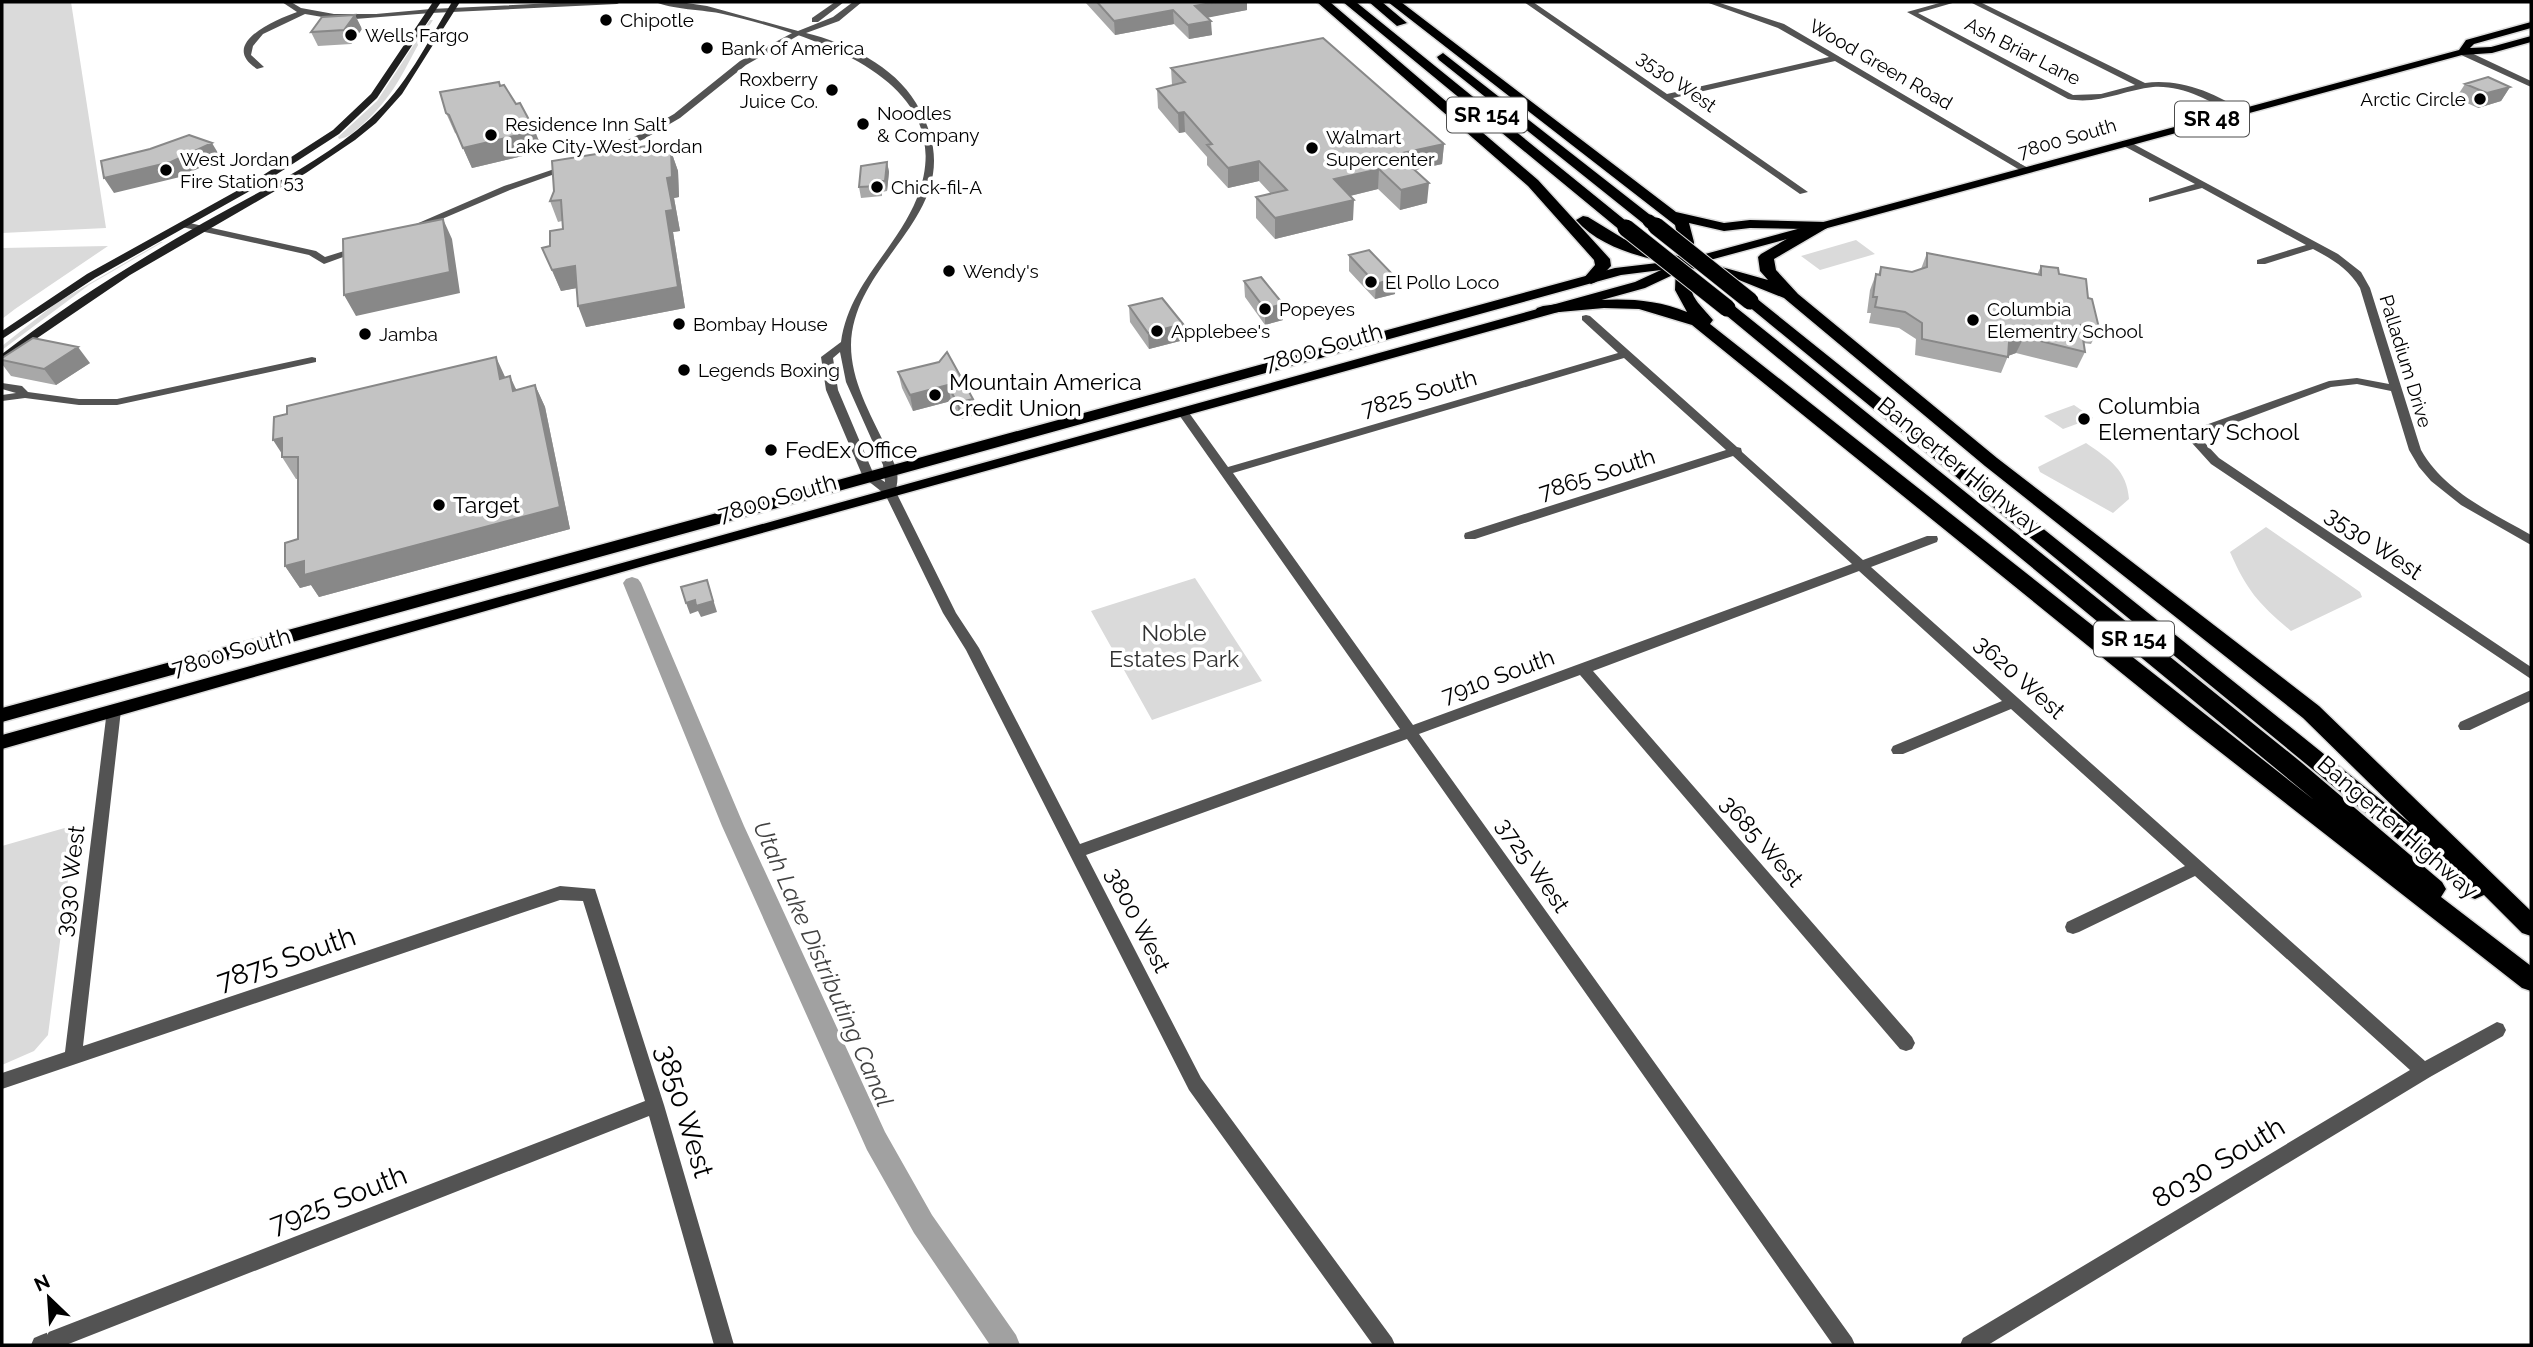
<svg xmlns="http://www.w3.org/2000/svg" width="2533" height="1347" font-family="Raleway,sans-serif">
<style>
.green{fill:#dadada}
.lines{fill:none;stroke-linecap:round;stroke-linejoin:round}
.canal{fill:#a1a1a1;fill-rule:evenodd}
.primary-casing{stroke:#dbdbdb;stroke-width:3}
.motorway-casing{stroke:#dbdbdb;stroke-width:3}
.minor{fill:#535353;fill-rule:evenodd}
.tertiary{fill:#535353;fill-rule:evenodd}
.secondary{fill:#202020;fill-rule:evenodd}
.primary{fill:#000;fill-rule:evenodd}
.motorway{fill:#000;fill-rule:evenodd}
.motorway-bridge-far1-casing{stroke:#dbdbdb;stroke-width:16;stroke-linecap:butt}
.motorway-bridge-casing{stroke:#dbdbdb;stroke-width:19;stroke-linecap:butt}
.motorway-bridge-far1{stroke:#000;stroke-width:13}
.motorway-bridge{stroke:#000;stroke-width:17}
.wall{fill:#a8a8a8}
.shaded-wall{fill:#888}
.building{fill:#c3c3c3;stroke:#888;stroke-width:2}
.poi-dot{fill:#000;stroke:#fff;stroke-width:2.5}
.labels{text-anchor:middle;stroke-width:7;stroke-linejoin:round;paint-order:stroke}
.far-poi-label{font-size:19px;fill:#000;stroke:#fff;text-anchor:start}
.far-street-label{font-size:19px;fill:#000;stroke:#fff}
.shield{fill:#fff;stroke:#4c4c4c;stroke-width:2}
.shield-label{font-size:21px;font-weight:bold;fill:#000}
.street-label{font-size:23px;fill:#000;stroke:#fff}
.poi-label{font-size:23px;fill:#000;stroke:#fff;text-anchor:start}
.park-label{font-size:23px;fill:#313131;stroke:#fff}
.water-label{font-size:24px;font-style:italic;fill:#424242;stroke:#fff}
.near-street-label{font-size:28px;fill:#000;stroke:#fff}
</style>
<rect width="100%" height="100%" fill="#fff"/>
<path class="green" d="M2,2H71L106,228L2,233Z
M430,20H433C406,61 401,90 362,125C355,131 348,138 339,139L338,137L377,101Z
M1856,240L1875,254L1820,270L1801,256Z
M161,242H163L89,285L2,350V346L56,303Z
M108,246L15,309L2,319V248Z
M2074,405L2093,418L2063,429L2044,416Z
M2086,443C2109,459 2127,470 2129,499L2113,513L2040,472L2038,467Z
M2266,527L2360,592L2362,597L2291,631C2259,604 2247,591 2230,552Z
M1195,578L1262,681L1152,720L1091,611Z
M75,825L48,1035L34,1051L2,1065V846Z"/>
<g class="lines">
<path class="canal" d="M632,577L638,579L641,583L744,826L885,1132L932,1215L1016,1335L1020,1345H990L914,1233L867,1150L722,826L623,583L626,579Z"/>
<defs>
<path id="primary" d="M2531,22V28L2474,44L2470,48L2491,47L2531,36V42L2492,53L2462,55L1677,269V273L1645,288L650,564L2,749V735L1635,282L1661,270L1621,275L2,722V708L1615,268L1683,260L2459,50L2466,40Z"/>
<path id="motorway" d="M1317,2H1330L1538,180L1610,259L1611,266L1596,282L1591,284L1583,279L1595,265L1594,260L1528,186Z
M1343,2H1356L1631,225L1633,228L1631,231H1621Z
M1369,2H1382L1407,23L1397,26Z
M1388,2H1401L1676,212L1724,223L1750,220L1827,222L1829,225L1827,228L1774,259L1776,270L1798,294L1997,458L2319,706L2531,911V936L2522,933L2484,895L2475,899L2467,896L1742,301L1744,298H1756L2411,824L2303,718L1985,466L1784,298L1739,280L1691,268C1687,297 1697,300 1713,320L1710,324L2314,800L1721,311L1719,308L1721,305H1733L2302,763L2442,882L2446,889L2441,897L2531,966V991L2522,988L2187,726L1692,325L1639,309L1604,308L1537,314L1535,311L1537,308L1543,306C1592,300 1640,293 1687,312L1675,290L1676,265C1642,257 1600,248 1576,220L1583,216L1588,217L1624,239L1678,256L1679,242L1675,225ZM1689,223L1724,231L1750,228L1804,229L1761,254L1758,257L1760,271L1768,280L1693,259L1694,242Z
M1443,53L1654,218L1656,221L1654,224H1644L1439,60L1437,57Z"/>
</defs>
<use href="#primary" class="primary-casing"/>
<use href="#motorway" class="motorway-casing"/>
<path class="minor" d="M282,2H291L301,8L334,14H376L431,9L435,11L431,13L355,19H334L305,14L263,34L253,46L251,55L264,67L257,69C218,44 275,20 297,12Z
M1524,2H1533L1667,94L1829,57L1778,28L1706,2H1717L1784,24L2033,171L2025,173L1835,61L1673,98L1808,192L1800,194Z
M1943,2H1956L1918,13L2073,95L2101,94L2135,85L1970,2H1980L2145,83C2177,78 2217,92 2242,112L2235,114C2209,101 2183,85 2153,87C2124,90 2098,105 2068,99L1907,12Z
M794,32L801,34L746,65L680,118L644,139L597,160L589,158L638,135L674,114L740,61Z
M2122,141H2128L2338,254L2361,272L2370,288L2421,450C2445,492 2491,512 2531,535V545L2461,505L2431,481L2419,467L2409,450L2391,391L2357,384L2331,387L2208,433L2204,436V442L2219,458L2531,667V679L2211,464L2192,443V435L2200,427L2329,381L2357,378L2389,384L2360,288C2349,269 2332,259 2313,249L2265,264H2257V260L2306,245L2202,188L2149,202V198L2195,184L2122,145Z
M569,164L577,166L510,190L409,233L400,231L504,186Z
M185,222L316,251L325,257L360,246L365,249L324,264L309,255L182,227L180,225Z
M1586,315L1590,316L1737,447L1741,448L1742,452L1863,560L1927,536H1937L1938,539L1937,542L1871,567L2425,1061L2497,1022L2503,1024L2506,1030L2503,1036L2430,1077L1988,1345H1960L1963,1338L2410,1070L2195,876L2079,932L2073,934L2067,932L2065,927L2067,922L2185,866L2011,709L1903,754H1893L1891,750L1893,746L2002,701L1859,571L1593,671L1912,1037L1915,1043L1912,1049L1906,1051L1900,1049L1580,675L1419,734L1852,1338L1855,1345H1833L1407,739L1086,855L1201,1078L1392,1338L1395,1345H1373L1189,1090L966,650L943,613L884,492L890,488L896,492L956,613L979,648L1080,844L1400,729L1177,412L1179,410H1187L1228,467L1618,353L1582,320V316ZM1624,358L1726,450L1465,533L1464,536L1465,539H1475L1733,456L1852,564L1413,725L1233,473Z
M312,357L316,358V362L117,405H79L25,398L2,401V395L16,393L2,389V383L22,386L28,392L79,399H117Z
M2531,690V701L2470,730H2460L2458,726L2460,722Z
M114,705L119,706L121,710L83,1046L560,886L595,889L664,1105L734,1345H714L649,1116L66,1345H31L34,1338L41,1335L645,1101L583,901L560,900L2,1089V1073L65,1052L107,710L109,706Z"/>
<path class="tertiary" d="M574,2H621L617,4L431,13L427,11L431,9Z
M656,2H680L707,6L798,31L833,17L853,2H862L839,21L806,33C847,43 894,66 916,103C980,210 853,253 851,345C851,381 870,413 885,445C889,453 894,461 896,469C899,477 897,487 894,495H886L863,477L826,390L821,357L841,342C849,284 896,250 917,198C964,78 808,34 723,14C707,10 668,9 656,2ZM840,352L846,382L883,465L885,482L874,475L838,390L833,358Z
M835,2H844L818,22H812V18Z
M2459,50H2465L2531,81V87L2459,54Z"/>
<path class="secondary" d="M433,2H441L377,98L339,134L257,187L95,278L2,339V331L87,274L251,183L333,130L371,94Z
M452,2H460L402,94L376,123L355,140L306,173L130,275L2,362V354C66,305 133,263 203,223C259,191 321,163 370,119C406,87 427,43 452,2Z"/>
<use href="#primary" class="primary"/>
<use href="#motorway" class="motorway"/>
<defs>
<path id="motorway-bridge-far1" d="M1649,221L1658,228"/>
<path id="motorway-bridge" d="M1656,226L1750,301
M1626,228L1727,308"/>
</defs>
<use href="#motorway-bridge-far1" class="motorway-bridge-far1-casing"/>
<use href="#motorway-bridge" class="motorway-bridge-casing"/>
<use href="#motorway-bridge-far1" class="motorway-bridge-far1"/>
<use href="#motorway-bridge" class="motorway-bridge"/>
</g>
<path class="wall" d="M1085,2H1247V10L1208,17L1212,35L1189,39L1174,24L1115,35Z
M355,15L362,29L351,44L318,46L311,32Z
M1171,68L1444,144L1442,164L1415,170L1427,203L1400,210L1378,189L1350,196L1353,220L1275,239L1256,218V197L1271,194L1259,181L1228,188L1207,165V157L1185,132L1179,133L1158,108L1157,89L1172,85Z
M2465,84L2510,87L2501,101L2478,108L2456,98Z
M500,86L543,151L472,168L457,134L455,133L446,113Z
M666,143L669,151H671L678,171L679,197L674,198L680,231L673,232L685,308L586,327L576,288L561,291L542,248L550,246L563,229L562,221L558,222L550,201Z
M887,162L889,172L887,191L882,192V196L861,198L859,187Z
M1927,253L2037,275L2041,266L2059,274L2088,298L2099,328L2091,344L2083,343L2085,352L2077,368L2016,353L2008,356L2001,373L1915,355L1916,339L1899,328L1869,323L1871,313H1867L1870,290L1876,274L1878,275L1881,267L1912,272L1921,269Z
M1349,255L1395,294L1375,299L1349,271Z
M1244,281L1283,304V320L1265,325L1245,297Z
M1129,306L1184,340L1149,349L1130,322Z
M2,358L90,363L56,385L11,376L2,364Z
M939,362L976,415L960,419L951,401L913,411L902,388L898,372Z
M506,378L517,390L535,385L545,407L570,529L319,597L311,585L300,588L285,566L298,539V479H296L282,457Z"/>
<path class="shaded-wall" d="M1217,2H1247V10L1196,20L1195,6Z
M1173,10L1174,24L1115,35L1114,21Z
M355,15L362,29L351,44L344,30Z
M1211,21L1212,35L1189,39L1188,25Z
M2510,87L2501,101L2478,108L2487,93Z
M1184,112L1185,132L1179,133L1178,113Z
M535,131L543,151L472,168L463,148Z
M212,143L221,158L180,177L114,193L104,178Z
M666,143L672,161L671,151L678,171L679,197L674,198L680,231L673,232L685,308L586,327L578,306L666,211L668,151Z
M1444,144L1442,164L1410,171L1402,153Z
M1259,161V181L1228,188V168Z
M887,162L889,172L887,191L885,181Z
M1379,169L1378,189L1333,200L1334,179Z
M1429,183L1427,203L1400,210L1401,190Z
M1354,200L1353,220L1275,239V218Z
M443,219L452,239L460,293L356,316L344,295Z
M575,266L583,287L561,291L552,270Z
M1396,278L1395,294L1375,299L1376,284Z
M1283,304V320L1265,325V309Z
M1183,324L1184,340L1149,349L1148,333Z
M2024,337L2016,353L2005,357L2009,342Z
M78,347L90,363L56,385L44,369Z
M496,357L506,379H500Z
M510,376L520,398L513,391Z
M535,385L545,407L570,529L319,597L311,585L300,588L285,566Z
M948,385L951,401L913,411L910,395Z
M973,399L976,415L960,419L957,403Z
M282,438L284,457L273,440Z
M707,580L717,612L701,617L698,611L690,614L686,603Z"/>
<path class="building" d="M1097,2H1217L1195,6L1211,21L1188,25L1173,10L1114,21Z
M355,15L344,30L311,32L322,17Z
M1323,38L1444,144L1402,153L1411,162L1407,163L1429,183L1401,190L1379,169L1334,179L1354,200L1275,218L1256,197L1287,190L1259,161L1228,168L1207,145L1212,144L1184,112L1178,113L1157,89L1185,82L1171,68Z
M2488,77L2510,87L2487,93L2465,84Z
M499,82L500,86L504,85L516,104L520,103L535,131L463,148L449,115L446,113L440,92Z
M189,135L212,143L171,162L104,178L101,161L150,149Z
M666,143L668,151H671L672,177L667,178L673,210L666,211L678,287L578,306L575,266L552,270L542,248L550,246V231L563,229L561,200L550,201L554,191L552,161Z
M887,162L885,181H880V186L859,187L861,166Z
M443,219L450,272L344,295L343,239Z
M1369,250L1396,278L1376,284L1349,255Z
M1927,253L2041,275V266L2049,267L2058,268L2059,274L2086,279L2088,298L2092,299L2099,328L2081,325L2085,352L2024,337L2009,342L2008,357L1922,339V323L1905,312L1875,307L1877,297H1873L1876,274L1880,275L1881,267L1912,272L1927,267Z
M1261,277L1283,304L1265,309L1244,281Z
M1162,298L1183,324L1148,333L1129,306Z
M33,338L78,347L44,369L2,360V358Z
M947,352L973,399L957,403L948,385L910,395L898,372L939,362Z
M496,357L500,379L510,376L513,391L535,385L560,507L304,575V561L285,566V543L298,539V457H282V438L273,440L274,417L287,414V406Z
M707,580L713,601L696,606L695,600L686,603L681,587Z"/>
<g class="poi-dot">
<circle cx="606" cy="20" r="7"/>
<circle cx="351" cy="35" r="7"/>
<circle cx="707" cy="48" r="7"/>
<circle cx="832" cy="90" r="7"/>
<circle cx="2480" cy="99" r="7"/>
<circle cx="863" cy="124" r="7"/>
<circle cx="491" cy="135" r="7"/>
<circle cx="1312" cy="148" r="7"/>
<circle cx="166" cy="170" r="7"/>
<circle cx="877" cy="187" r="7"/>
<circle cx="949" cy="271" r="7"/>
<circle cx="1371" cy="282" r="7"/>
<circle cx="1265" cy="309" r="7"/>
<circle cx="1973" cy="320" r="7"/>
<circle cx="679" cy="324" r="7"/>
<circle cx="1157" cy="331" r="7"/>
<circle cx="365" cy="334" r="7"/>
<circle cx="684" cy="370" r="7"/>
<circle cx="935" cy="395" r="7"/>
<circle cx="2084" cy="419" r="7"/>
<circle cx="771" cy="450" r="7"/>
<circle cx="439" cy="505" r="7"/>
</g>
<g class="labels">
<g class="far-poi-label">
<text x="620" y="27">Chipotle</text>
<text x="365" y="42">Wells Fargo</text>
<text x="721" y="55">Bank of America</text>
<text x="818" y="86" text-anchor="end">Roxberry<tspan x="818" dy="22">Juice Co.</tspan></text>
<text x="2466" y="106" text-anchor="end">Arctic Circle</text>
<text x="877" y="120">Noodles<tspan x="877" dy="22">&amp; Company</tspan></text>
<text x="505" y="131">Residence Inn Salt<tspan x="505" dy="22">Lake City-West Jordan</tspan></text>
<text x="1326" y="144">Walmart<tspan x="1326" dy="22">Supercenter</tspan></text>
<text x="180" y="166">West Jordan<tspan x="180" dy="22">Fire Station 53</tspan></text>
<text x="891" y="194">Chick-fil-A</text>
<text x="963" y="278">Wendy's</text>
<text x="1385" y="289">El Pollo Loco</text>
<text x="1279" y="316">Popeyes</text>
<text x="1987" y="316">Columbia<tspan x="1987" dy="22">Elementry School</tspan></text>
<text x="693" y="331">Bombay House</text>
<text x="1171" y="338">Applebee's</text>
<text x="379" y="341">Jamba</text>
<text x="698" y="377">Legends Boxing</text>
</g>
<g class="far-street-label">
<text transform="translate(2023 51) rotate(27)" y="7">Ash Briar Lane</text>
<text transform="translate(1881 64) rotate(30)" y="7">Wood Green Road</text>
<text transform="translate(1677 81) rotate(35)" y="7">3530 West</text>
<text transform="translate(2067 138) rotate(-16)" y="7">7800 South</text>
<text transform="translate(2406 361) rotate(73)" y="7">Palladium Drive</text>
</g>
<g class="shield">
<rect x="1447" y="97.5" width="80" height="35" rx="5"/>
<rect x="2175" y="101.5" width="74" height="35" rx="5"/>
<rect x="2094" y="621.5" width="80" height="35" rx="5"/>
</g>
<g class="shield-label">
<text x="1487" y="122">SR 154</text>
<text x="2212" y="126">SR 48</text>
<text x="2134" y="646">SR 154</text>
</g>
<g class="street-label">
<text transform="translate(1323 347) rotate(-16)" y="8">7800 South</text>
<text transform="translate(1419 393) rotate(-16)" y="8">7825 South</text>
<text transform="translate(1960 466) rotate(39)" y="8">Bangerter Highway</text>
<text transform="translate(1597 474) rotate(-18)" y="8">7865 South</text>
<text transform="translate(777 498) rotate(-16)" y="8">7800 South</text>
<text transform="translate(2374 543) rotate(34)" y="8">3530 West</text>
<text transform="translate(231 652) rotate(-16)" y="8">7800 South</text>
<text transform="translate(1498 676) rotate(-20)" y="8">7910 South</text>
<text transform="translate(2020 677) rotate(42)" y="8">3620 West</text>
<text transform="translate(2398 827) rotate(41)" y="8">Bangerter Highway</text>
<text transform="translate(1762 841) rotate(49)" y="8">3685 West</text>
<text transform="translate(1533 865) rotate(55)" y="8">3725 West</text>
<text transform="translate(70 881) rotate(-83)" y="8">3930 West</text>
<text transform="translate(1138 920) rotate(63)" y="8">3800 West</text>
</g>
<g class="poi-label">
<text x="949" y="390">Mountain America<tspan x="949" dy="26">Credit Union</tspan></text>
<text x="2098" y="414">Columbia<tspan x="2098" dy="26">Elementary School</tspan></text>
<text x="785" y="458">FedEx Office</text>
<text x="453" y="513">Target</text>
</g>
<g class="park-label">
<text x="1174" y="641">Noble<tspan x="1174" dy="26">Estates Park</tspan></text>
</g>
<g class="water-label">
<text transform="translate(823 964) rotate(66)" y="8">Utah Lake Distributing Canal</text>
</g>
<g class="near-street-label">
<text transform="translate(286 958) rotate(-19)" y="10">7875 South</text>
<text transform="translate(685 1111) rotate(73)" y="10">3850 West</text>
<text transform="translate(2218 1162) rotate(-31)" y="10">8030 South</text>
<text transform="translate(338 1199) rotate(-21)" y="10">7925 South</text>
</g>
</g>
<rect width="2533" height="1347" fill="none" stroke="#000000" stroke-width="7"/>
<g transform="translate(49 1298) rotate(335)" stroke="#ffffff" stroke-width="5" paint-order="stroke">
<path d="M0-5L12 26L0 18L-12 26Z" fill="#000000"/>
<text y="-10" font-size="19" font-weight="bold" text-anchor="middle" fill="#000000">N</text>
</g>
</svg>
